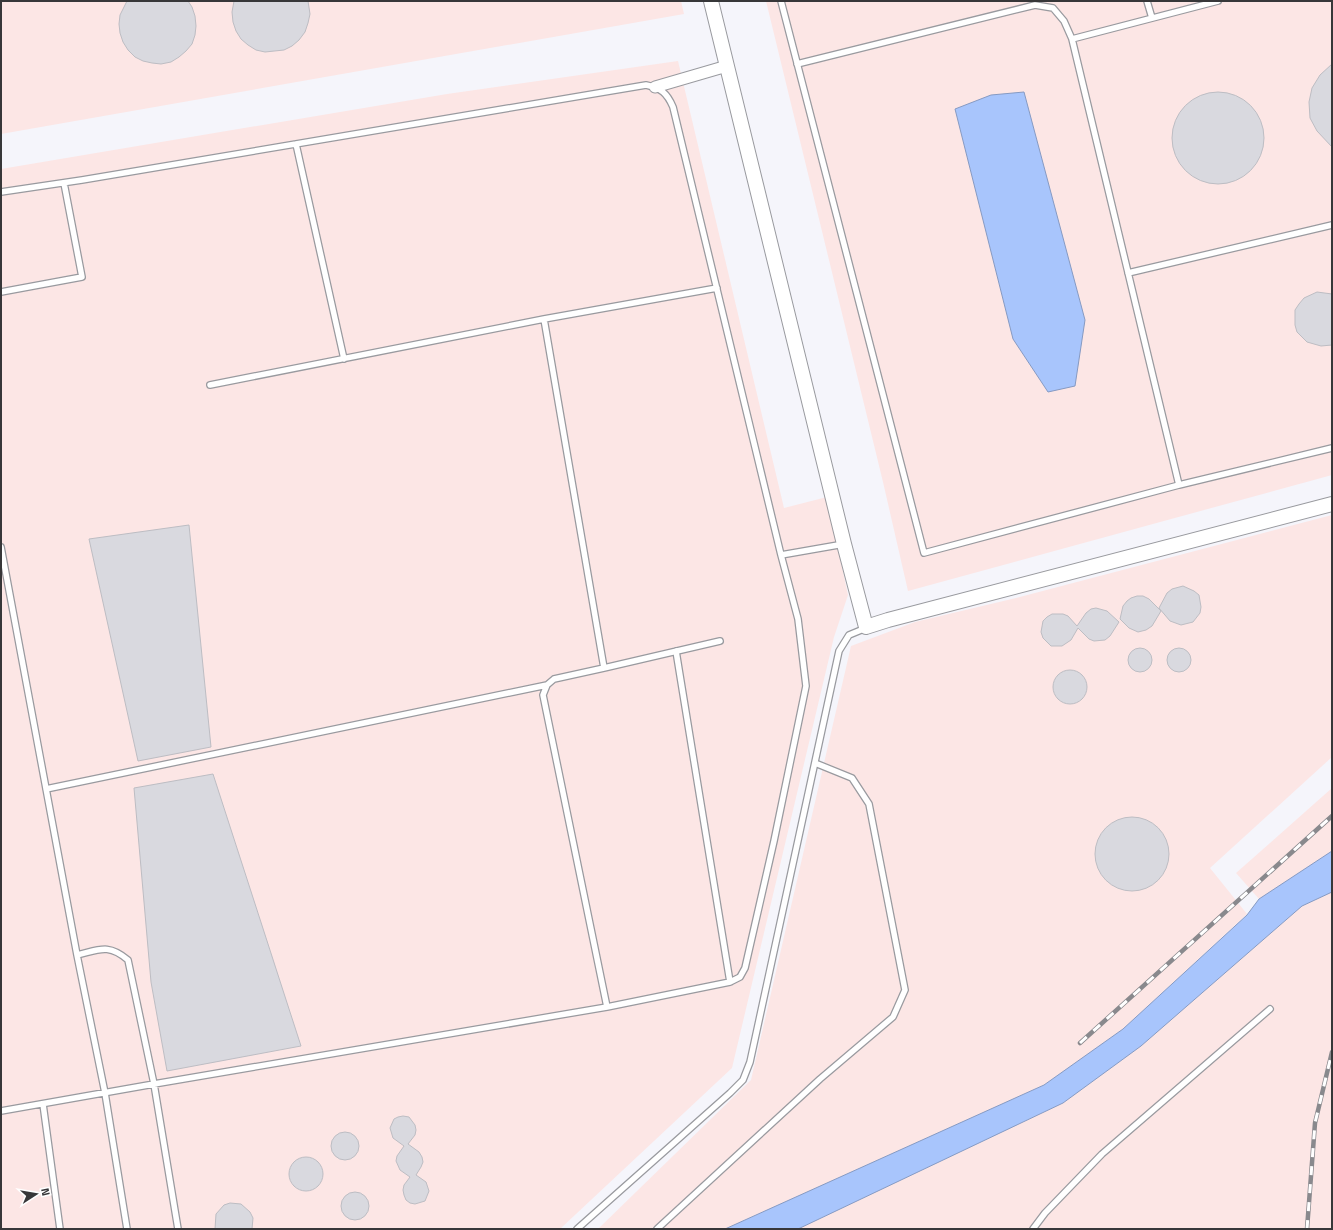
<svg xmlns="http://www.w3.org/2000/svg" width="1333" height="1230" font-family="'Titillium Web',sans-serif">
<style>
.industrial{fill:#fce6e5}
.water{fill:#a8c5fc;stroke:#869ac2}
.building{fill:#d9d9df;stroke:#bdbdc3}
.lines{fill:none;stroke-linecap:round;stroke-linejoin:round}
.service-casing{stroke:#999a9f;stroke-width:8}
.minor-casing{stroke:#999a9f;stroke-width:13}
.tertiary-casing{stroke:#999a9f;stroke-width:16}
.service{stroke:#fff;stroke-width:5.5}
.minor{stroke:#fff;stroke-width:11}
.tertiary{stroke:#fff;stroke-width:14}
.rail-casing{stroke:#89898d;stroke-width:4.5}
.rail{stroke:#fff;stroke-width:3;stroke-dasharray:9;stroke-linecap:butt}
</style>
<rect width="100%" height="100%" fill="#f5f5fb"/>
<path class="industrial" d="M1,1H681L684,14L1,134Z
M766,1H1332V475L908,591L883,482Z
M678,61L784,508L827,497L848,595L834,637L732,1068L560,1229H1V169L447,94Z
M1332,515V757L1210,868L1247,914L1123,1029L1044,1085L725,1229H598L751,1080L851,646L915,622L1016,598Z
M1332,788V851L1259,899L1236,873Z
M1332,892V1229H798L1063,1103L1141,1046L1302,906Z"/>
<path class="water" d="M1024,92L1085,320L1075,386L1048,392L1013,339L955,109L991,95Z
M1332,851V892L1302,906L1141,1046L1063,1103L798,1229H725L1044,1085L1123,1029L1247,915L1259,899Z"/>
<path class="building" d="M127,1H188L192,7L195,16L196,26L195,35L192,44L186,51L179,57L171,62L161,64L152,63L143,61L135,57L128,50L123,42L120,33L119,24L120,15Z
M234,1H308L310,14L308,23L305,32L299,40L292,46L284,50L265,52L256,50L248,45L241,39L236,31L233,22L232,12Z
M1332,64V147L1317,131L1310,118L1309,102L1312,88L1320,75Z
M1172 138a46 46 0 1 1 92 0a46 46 0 1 1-92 0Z
M1317,292L1332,294V345L1321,346L1307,342L1297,332L1295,325V310L1299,304L1304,298Z
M189,525L211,747L138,761L89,539Z
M1183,586L1194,591L1199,595L1201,607L1200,613L1193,622L1181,625L1170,621L1159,608L1167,593L1172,589Z
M1137,596H1143L1149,599L1161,611L1152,626L1146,630L1138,632L1129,628L1120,619L1123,606L1127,601L1131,598Z
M1096,608L1107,611L1119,622L1110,636L1105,640L1094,641L1089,639L1078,628L1071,640L1062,646H1051L1043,638L1041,632L1043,621L1047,617L1052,614H1063L1068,616L1077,626L1086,613L1091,609Z
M1167 660a12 12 0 1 1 24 0a12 12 0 1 1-24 0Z
M1128 660a12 12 0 1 1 24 0a12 12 0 1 1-24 0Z
M1053 687a17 17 0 1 1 34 0a17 17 0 1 1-34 0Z
M213,774L301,1046L167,1071L151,982L134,788Z
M1095 854a37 37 0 1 1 74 0a37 37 0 1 1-74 0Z
M403,1116L409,1117L415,1125L416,1130L415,1135L408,1144L419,1152L422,1157L423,1162L421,1167L416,1175L426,1182L429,1191L425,1201L415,1204L410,1203L406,1200L404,1195L403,1190L404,1185L410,1177L400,1170L396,1161L397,1156L404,1146L393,1138L390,1128L394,1119L398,1117Z
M331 1146a14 14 0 1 1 28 0a14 14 0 1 1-28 0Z
M289 1174a17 17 0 1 1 34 0a17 17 0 1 1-34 0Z
M341 1206a14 14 0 1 1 28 0a14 14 0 1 1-28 0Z
M230,1203L241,1204L250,1212L253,1218L252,1229H215L216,1214L224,1205Z"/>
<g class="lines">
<defs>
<path id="service" d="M781,1L924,553L1179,485L1332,448
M1147,1L1152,18
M1072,39L1179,485
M797,64L1035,5L1053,8L1064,21L1072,39L1218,1
M296,144L344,359
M1,192L82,180L646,85C661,88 667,93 673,107L781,555L844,544
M1128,273L1332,225
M1,292L82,277L64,183
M544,319L604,668
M210,385L544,319L717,288
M1,547L77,955L105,1093L127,1229
M676,651L730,982
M46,789L547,685
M77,955C99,950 108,943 128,960L154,1084L178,1229
M607,1007L543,695L547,685L554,679L604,668L720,641
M43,1104L60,1229
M1,1111L154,1084L607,1007L730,982L740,977L745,968L774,841L806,686L798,619L781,555
M577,1229L730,1093L743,1080L750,1062L839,651L849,635L866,628
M657,1229L820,1079L893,1017L905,990L869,804L852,778L815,763
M1033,1229L1045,1213L1102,1154L1270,1009"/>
<path id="minor" d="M655,87L727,66"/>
<path id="tertiary" d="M711,1L844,544L866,627L888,620L1332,504"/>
</defs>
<use href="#service" class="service-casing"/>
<use href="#minor" class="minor-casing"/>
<use href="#tertiary" class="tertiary-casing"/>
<use href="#service" class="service"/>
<use href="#minor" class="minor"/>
<use href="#tertiary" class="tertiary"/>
<defs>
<path id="rail" d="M1080,1043L1332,816
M1307,1229L1315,1123L1332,1052"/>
</defs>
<use href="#rail" class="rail-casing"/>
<use href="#rail" class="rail"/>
</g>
<rect width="1333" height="1230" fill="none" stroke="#373739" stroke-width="4"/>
<g transform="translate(36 1194) rotate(78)" stroke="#ffffff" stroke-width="3" paint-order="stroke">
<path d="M0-3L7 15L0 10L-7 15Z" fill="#373739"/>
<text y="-6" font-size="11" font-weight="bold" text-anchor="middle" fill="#373739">N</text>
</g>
</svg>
